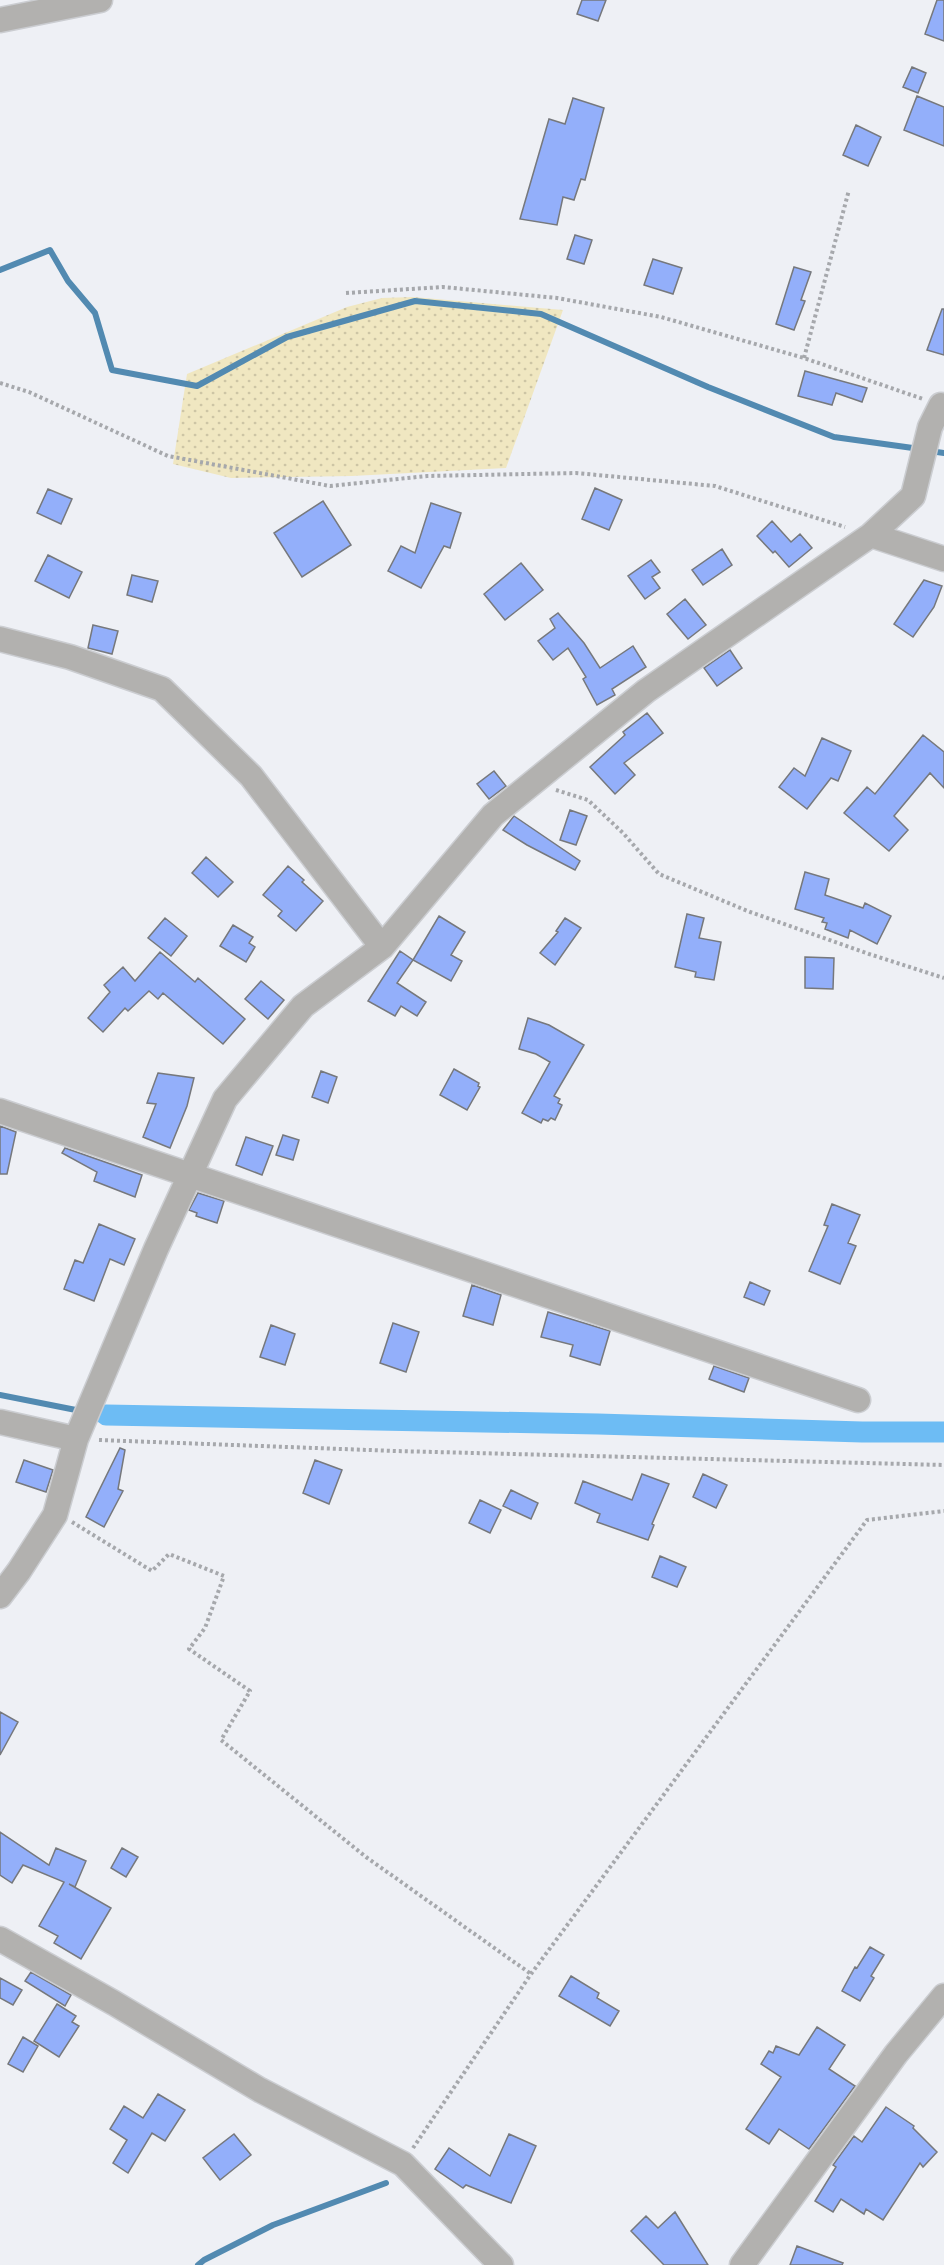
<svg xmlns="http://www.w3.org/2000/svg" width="944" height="2265" font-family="'Noto Sans',sans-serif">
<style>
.sand{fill:url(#sand-dots)}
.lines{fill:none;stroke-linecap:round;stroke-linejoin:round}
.stream{stroke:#528ab1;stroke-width:6}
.canal{stroke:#6dbcf4;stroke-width:21}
.building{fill:#93affa;stroke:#76787c;stroke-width:1.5}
.minor-casing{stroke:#cbcdd1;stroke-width:27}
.path{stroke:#a6a8ac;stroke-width:4;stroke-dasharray:3 3;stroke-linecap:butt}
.minor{stroke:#b2b1af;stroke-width:24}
</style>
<defs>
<pattern id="sand-dots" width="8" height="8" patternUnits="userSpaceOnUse" patternTransform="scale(1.5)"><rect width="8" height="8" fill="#f0e7c1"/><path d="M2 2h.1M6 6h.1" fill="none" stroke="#cdc5a5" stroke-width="1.8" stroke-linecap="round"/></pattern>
</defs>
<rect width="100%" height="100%" fill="#eef0f5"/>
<path class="sand" d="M413,297L563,310L506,468L352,476L231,478L173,464L187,374L347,307L382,298Z"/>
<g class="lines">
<path class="stream" d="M0,270L50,250L68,281L95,313L112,370L197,386L287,337L415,301L541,314L708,387L834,437L920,449
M930,451L944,453
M0,1395L81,1411
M91,1413L106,1415
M198,2265L204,2260L273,2225L386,2183"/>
<path class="canal" d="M106,1415L598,1424L862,1432H944"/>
</g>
<path class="building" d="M582,0H606L598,21L577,14Z
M937,0H944V41L925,34Z
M912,67L926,73L918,93L903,87Z
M917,96L944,107V146L904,130Z
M573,98L604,108L585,180L581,179L574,200L563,197L557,225L520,219L549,119L565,124Z
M856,125L881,137L868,166L843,155Z
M575,235L592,240L584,264L567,259Z
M653,259L682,268L673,294L644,285Z
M794,267L811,272L801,300L805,301L794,330L776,324Z
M942,309H944V355L927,350Z
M805,371L867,388L862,402L836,393L832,405L798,396Z
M595,488L622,500L609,530L582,519Z
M48,489L72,499L61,524L37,513Z
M323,501L351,545L302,577L274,533Z
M431,503L461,513L450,548L444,546L421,588L388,571L401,546L415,553Z
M772,521L791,542L800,534L812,548L789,567L775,551L773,553L757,536Z
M722,549L732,565L703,585L692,570Z
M48,555L82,572L69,598L35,581Z
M651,560L660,572L652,577L660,588L645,599L628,576Z
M521,563L543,590L505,620L484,594Z
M132,575L158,581L152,602L127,595Z
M924,580L942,586L934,607L913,637L894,624Z
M685,599L706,625L688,639L667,614Z
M558,613L584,643L600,668L633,646L646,667L612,689L615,695L597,705L583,679L586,677L568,648L553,660L538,641L555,628L550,619Z
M93,625L118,631L112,654L88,648Z
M730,650L742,668L717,686L704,668Z
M647,713L663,733L624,763L635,775L615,794L590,767L625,735L623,732Z
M923,735L944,752V788L930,773L894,816L908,830L889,851L844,813L867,787L875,794Z
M822,738L851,751L838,781L831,778L807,809L779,787L794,768L805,776Z
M494,771L506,786L489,799L477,784Z
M570,810L587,816L576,845L560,840Z
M514,816L580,861L575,870L527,845L503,830Z
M206,857L233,882L218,897L192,873Z
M288,866L304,880L302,882L323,901L296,931L278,916L282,911L263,895Z
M805,872L829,879L825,895L863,908L865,903L891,916L877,944L850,930L848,938L825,929L827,923L822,922L824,918L795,909Z
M687,914L704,918L699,938L721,942L714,980L695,977L696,972L675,967Z
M439,916L465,932L451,955L462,961L451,981L413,960Z
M165,918L187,936L171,956L148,938Z
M565,918L581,928L555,965L540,953L558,932L556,931Z
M233,925L253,937L249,943L255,947L246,962L220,946Z
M400,951L413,960L397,983L426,1002L417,1016L401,1006L395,1016L368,1001Z
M160,952L195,982L198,978L245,1019L223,1044L163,993L158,999L149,991L128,1011L125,1008L103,1032L88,1018L110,992L104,985L123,967L135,981Z
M805,957L834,958L833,989L805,988Z
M261,981L284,1000L268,1019L245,999Z
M528,1018L549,1025L584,1045L554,1096L560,1099L558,1103L562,1105L555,1120L551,1118L548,1121L543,1119L541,1123L522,1113L550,1062L536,1054L519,1049Z
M454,1069L479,1083L478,1086L480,1087L467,1110L440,1095Z
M321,1071L337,1077L328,1103L312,1097Z
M158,1073L194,1078L187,1106L170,1148L143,1137L156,1104L147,1103Z
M0,1126L16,1132L7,1174H0Z
M283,1135L299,1140L293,1160L276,1155Z
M246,1137L273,1146L262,1175L236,1165Z
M65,1148L142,1175L135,1197L94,1181L97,1172L62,1153Z
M198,1193L224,1201L217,1223L196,1216L197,1213L189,1210Z
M832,1204L860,1215L848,1243L856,1246L840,1284L809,1271L828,1226L824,1225Z
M99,1224L135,1239L124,1265L110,1259L94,1301L64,1289L75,1260L83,1263Z
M750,1282L770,1291L764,1305L744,1297Z
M472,1285L501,1295L493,1325L463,1316Z
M548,1312L610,1331L600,1365L570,1356L573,1345L541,1337Z
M393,1323L419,1332L406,1372L380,1363Z
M271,1325L295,1334L285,1365L260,1357Z
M714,1366L749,1378L744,1392L709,1379Z
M120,1448L125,1450L118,1489L123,1491L104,1527L86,1517Z
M24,1460L53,1470L46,1492L16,1482Z
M315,1460L342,1470L329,1504L303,1493Z
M642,1474L669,1484L652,1524L654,1525L648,1540L597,1522L600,1514L575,1503L583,1481L632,1500Z
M703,1474L727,1485L716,1508L693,1497Z
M511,1490L538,1503L531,1519L503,1506Z
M480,1500L501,1510L490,1533L469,1523Z
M660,1556L686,1567L677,1587L652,1577Z
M0,1712L18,1722L0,1755Z
M0,1832L49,1865L56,1848L86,1861L75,1887L69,1884L111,1908L81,1959L54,1943L58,1936L39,1926L64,1882L23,1865L12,1883L0,1875Z
M122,1848L138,1857L126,1877L111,1868Z
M870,1947L884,1955L871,1976L874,1978L860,2001L842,1991L855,1967L857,1968Z
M31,1972L71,1995L65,2006L25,1981Z
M571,1976L599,1993L597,1998L619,2011L610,2026L559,1996Z
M0,1978L22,1990L13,2005L0,1998Z
M57,2004L76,2016L72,2022L79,2026L59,2057L34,2041Z
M817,2027L845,2045L829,2069L855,2086L809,2149L779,2129L769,2144L746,2129L781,2077L761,2064L769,2051L773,2053L776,2046L799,2055Z
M23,2037L38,2046L23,2072L8,2064Z
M158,2094L185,2110L165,2141L152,2133L128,2173L113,2163L127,2140L110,2129L124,2106L143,2118Z
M886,2107L914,2126L913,2128L937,2152L923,2167L920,2163L883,2220L866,2209L864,2214L841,2199L833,2212L815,2201L836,2167L833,2165L854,2136L862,2142Z
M234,2134L251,2155L220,2180L203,2158Z
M509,2134L536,2146L511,2203L466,2185L463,2188L435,2169L449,2148L490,2176Z
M675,2212L708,2265H664L631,2231L646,2216L658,2228Z
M797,2246L843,2263L842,2265H790Z"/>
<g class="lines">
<defs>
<path id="minor" d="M0,20L100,0
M871,535L944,559
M0,639L70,657L162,689L251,776L382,947
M0,1111L858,1400
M0,1422L76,1439
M0,1596L19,1571L55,1515L76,1439L156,1249L225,1099L303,1006L382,947L493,815L646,691L871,535L913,496L930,427L941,405L944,406
M0,1939L114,2003L260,2090L403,2164L501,2265
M742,2265L896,2054L944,1996"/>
</defs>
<use href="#minor" class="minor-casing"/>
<path class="path" d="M346,293L443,287L557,298L661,317L804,358L923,399
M804,358L849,190
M0,383L29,392L168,456L330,486L427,476L576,473L715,486L845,527
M556,790L588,800L623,833L659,874L750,912L869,954L944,978
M99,1440L396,1451L944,1465
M72,1522L152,1571L169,1554L224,1576L205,1628L189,1649L250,1691L221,1740L366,1857L531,1974
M413,2148L531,1974L867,1520L944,1511"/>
<use href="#minor" class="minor"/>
</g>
</svg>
